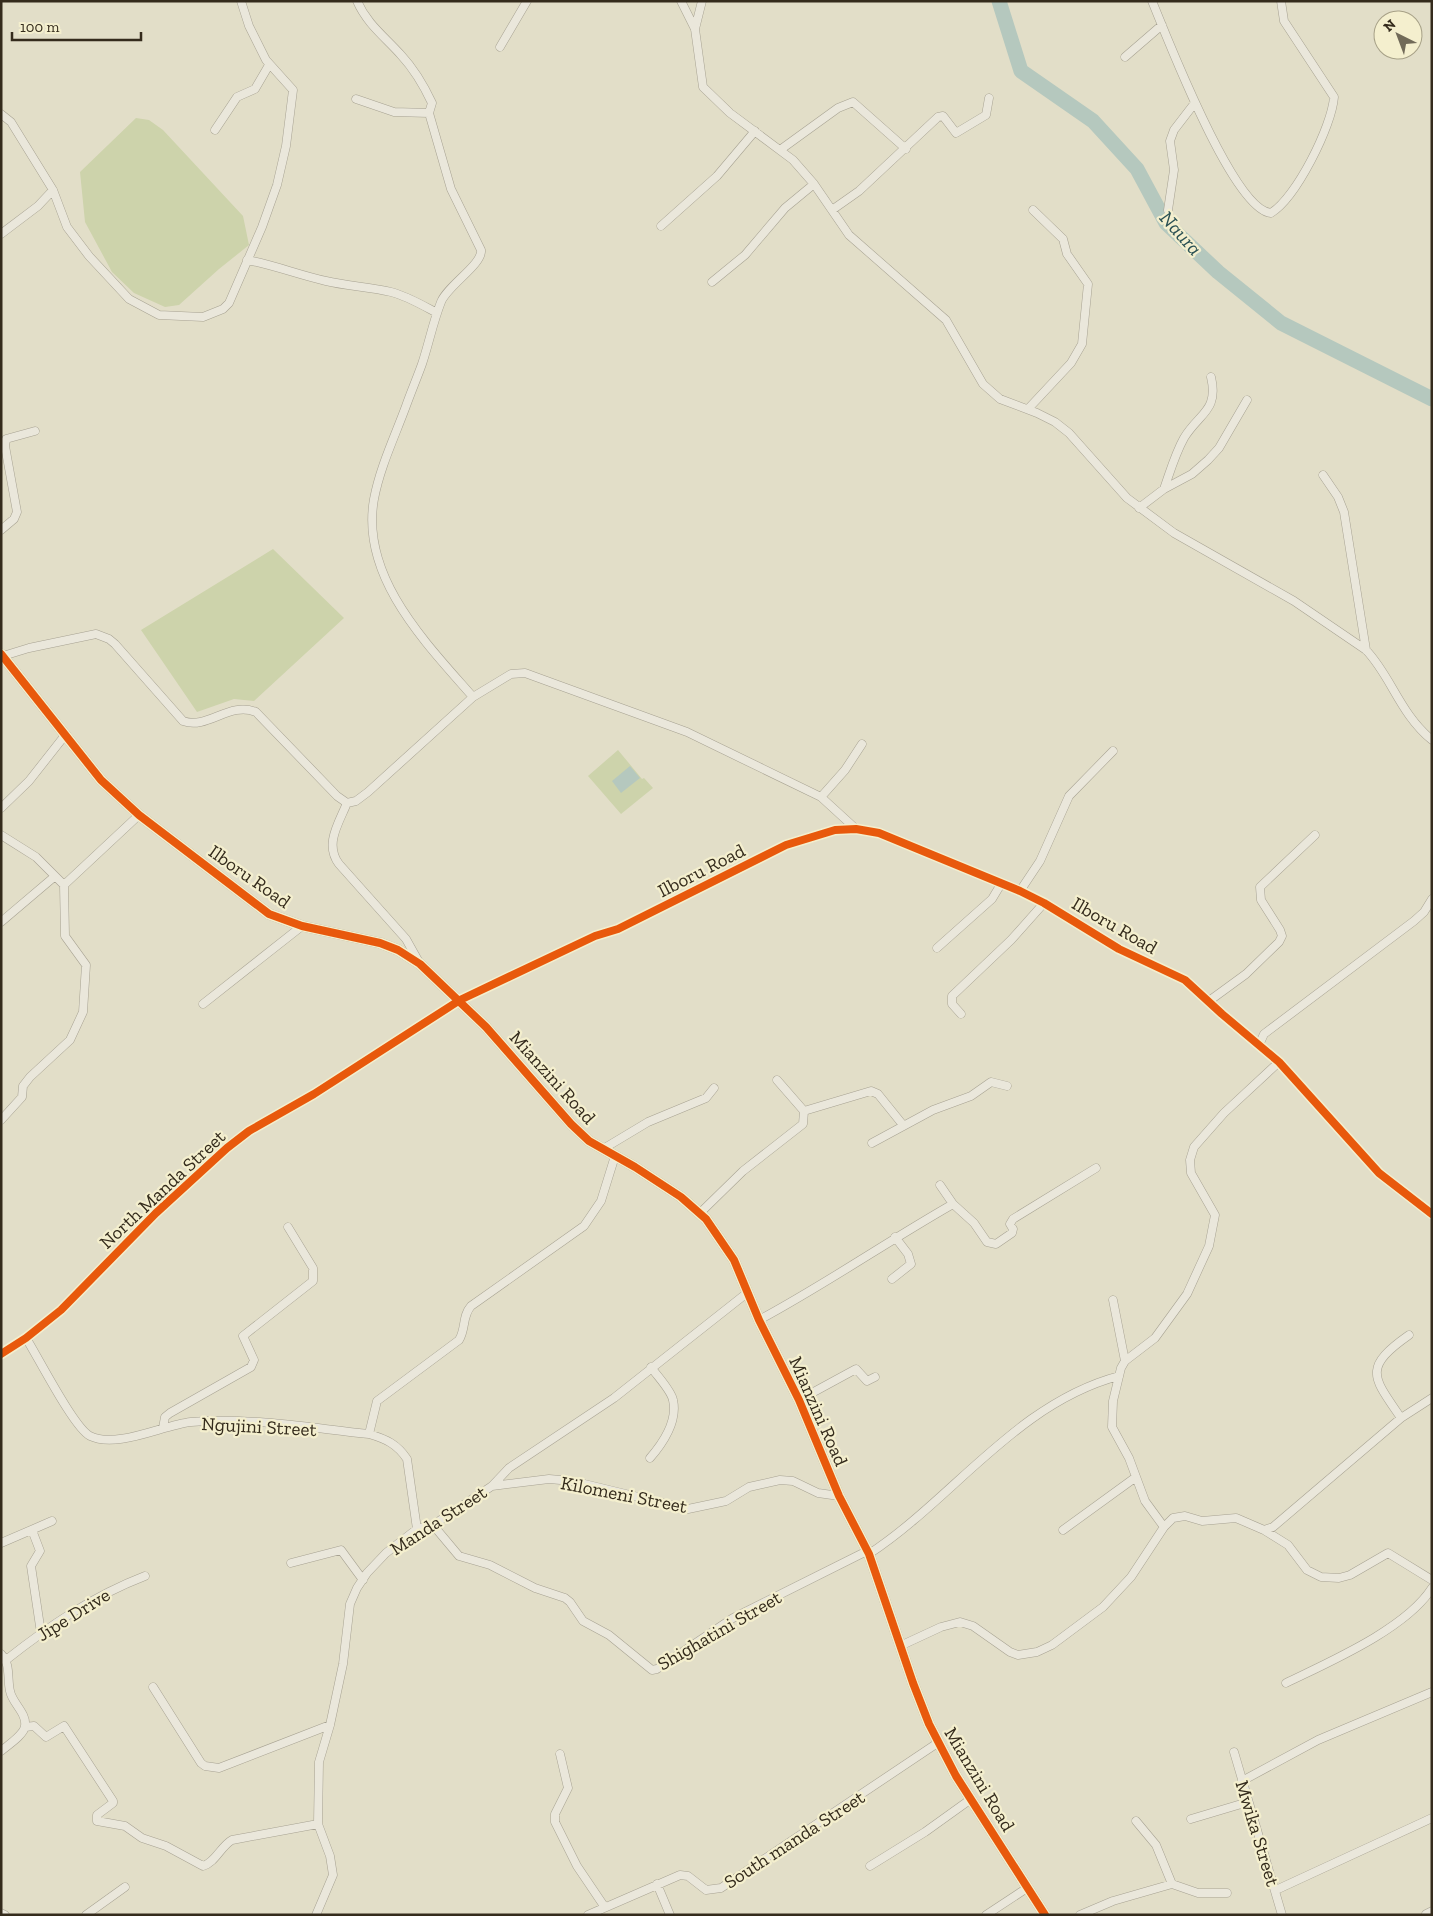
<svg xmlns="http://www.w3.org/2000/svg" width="1433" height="1916" font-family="'Zilla Slab',serif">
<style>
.green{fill:#cdd3ab}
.water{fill:#b5c8be}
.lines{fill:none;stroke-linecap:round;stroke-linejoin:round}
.river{stroke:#b5c8be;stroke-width:15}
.minor-casing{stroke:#a7a292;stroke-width:9}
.tertiary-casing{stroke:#a7a292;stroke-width:11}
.minor{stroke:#eae7db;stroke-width:8}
.tertiary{stroke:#eae7db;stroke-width:9}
.cycleway-casing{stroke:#f4efce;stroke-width:11}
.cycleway{stroke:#e8590c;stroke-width:8}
.labels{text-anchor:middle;stroke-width:4.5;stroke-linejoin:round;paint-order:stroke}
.street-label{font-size:19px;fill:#342b1c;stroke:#f4efce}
.water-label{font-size:20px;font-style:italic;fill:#2b5154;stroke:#f4efce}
</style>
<rect width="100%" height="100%" fill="#e2dec8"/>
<path class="green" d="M136,118L149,120L163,130L243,216L249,245L219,269L179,305L165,307L134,293L112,272L85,222L80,172Z
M273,549L344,618L254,701L234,699L197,712L141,630Z
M618,750L642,779L644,778L653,788L621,814L588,776Z"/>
<path class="water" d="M630,766L640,778L621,793L612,781Z"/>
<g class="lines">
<path class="river" d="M999,1L1021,71L1093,121L1137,169L1166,223L1218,272L1281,323L1432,399"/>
<defs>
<path id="minor" d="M357,1C367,24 385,37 401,55C414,69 424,86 432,103L429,113L451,189L481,250C483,264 447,286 441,302C433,322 429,343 422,364C417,378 411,392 406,406C395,436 380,467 374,499C360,577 426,643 473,697
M681,1L695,29L703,87L730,113L793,160L814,184L849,235L946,320L983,384L1000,399L1037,413L1055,422L1069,433L1127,498L1174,533L1294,601L1366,650C1391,676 1400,714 1432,740
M1152,1C1167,37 1233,210 1271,213C1296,198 1332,126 1334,97L1284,21L1281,1
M695,29L702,1
M500,47L527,1
M1125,57L1162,25
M356,99L394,112L429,113
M1,114L11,122L53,190L67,227L89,256L129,299L159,315L203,317L223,309L229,303L262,227L277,185L286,146L293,90L266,60L249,26L241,1
M215,130L237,97L255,89L269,65
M780,150L838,108L853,102L906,149
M832,210L859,191L938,117L943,116L956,133L986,115L989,98
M1168,210L1174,170L1170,141L1174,130L1194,104
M661,226L717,176L755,131
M1,234L38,206L53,190
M247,260C274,265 299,275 326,281C347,286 371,287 391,292C407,296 422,305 437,313
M712,282L745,255L785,208L814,184
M1028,409L1071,363L1082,344L1088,284L1067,254L1063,239L1033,210
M1323,475L1338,497L1344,512L1366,650
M1164,489C1170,472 1175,454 1184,438C1199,413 1219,411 1211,377
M1139,508L1164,489L1192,474L1208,460L1219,448L1247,400
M1,530L14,519L17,512L5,446L6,439L35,431
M3,656L29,648L96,634L109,639L115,644L183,721C208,730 229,701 256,712L337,796L347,803L356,801L368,792L473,697L511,674L525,673L687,732L821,797L856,829
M821,797L845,770L862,744
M347,803C339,823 324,844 339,864L406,939L420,964
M1,808L29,781L66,734
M1,835L36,857L64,885
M1020,891L1040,861L1069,796L1113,751
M1,922L54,877
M937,948L992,899L1001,884
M1209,1001L1246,974L1279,942L1282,936L1280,930L1261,900L1260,887L1315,835
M203,1004L302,926
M961,1014L952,1004V996L1011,940L1044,903
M1259,1045L1264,1034L1414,921L1424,912L1432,899
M804,1111L871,1091L878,1094L903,1125
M1,1120L22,1097L23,1086L30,1077L70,1040L83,1012L86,965L65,936L64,885L139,815
M872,1143L933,1110L971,1096L991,1082L1007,1086
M603,1149L648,1122L706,1098L714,1088
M940,1185L953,1204L974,1223L987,1242L996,1244L1012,1233L1013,1229L1010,1224L1013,1219L1096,1168
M700,1213L743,1171L803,1124L804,1111L777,1080
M892,1279L911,1264L908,1254L895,1237
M1113,1300L1125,1361
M759,1320C826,1284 888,1241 953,1204
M26,1338C38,1357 74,1428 90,1436C117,1449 163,1425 191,1422C250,1417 310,1428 369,1434C386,1439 397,1444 407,1459L417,1529
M1,1354L26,1338L61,1310L156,1213L227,1148L249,1131L314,1094L460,1000L595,936L618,929L786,845L835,830L856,829L879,833L1020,891L1044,903L1119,949L1185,980L1222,1014L1279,1062L1379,1173L1432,1214
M799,1400L856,1369L867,1381L875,1377
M1401,1418C1373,1377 1362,1368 1409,1335
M163,1428L165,1417L170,1413L251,1367L254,1360L243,1336L313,1281V1268L288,1227
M369,1434L377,1401L459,1340C466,1329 462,1316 471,1306L584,1226L601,1201L615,1156
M650,1458C663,1443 678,1422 673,1400C671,1390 657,1376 651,1367
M492,1486L549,1479L572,1481L688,1509L726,1501L749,1487L780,1480L793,1481L818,1493L839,1496
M433,1525L459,1556L490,1565L535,1588L565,1598L570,1602L583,1621L609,1635L652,1670L657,1669L733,1618L867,1551
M1164,1527L1145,1501L1129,1458L1112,1427L1113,1401L1121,1368L1125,1361L1155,1338L1187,1294L1209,1246L1215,1215L1191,1173L1190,1160L1194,1147L1224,1113L1279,1062
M32,1530L40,1551L31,1566L41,1633
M1063,1530L1136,1477
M1264,1530L1288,1545L1307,1570L1321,1577L1339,1578L1350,1575L1388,1553L1432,1580
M1,1543L52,1521
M869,1554C954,1498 1017,1403 1119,1376
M291,1563L341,1550L363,1580
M900,1646L941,1627L960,1622L973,1626L1010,1652L1018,1655L1037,1652L1052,1645L1103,1607L1131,1577L1164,1527L1173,1518L1185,1516L1202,1521L1236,1518L1264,1530L1273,1527L1401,1418L1432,1398
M1,1654C11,1664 7,1679 10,1691C12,1703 27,1713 25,1726C24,1735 8,1745 1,1751
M6,1660C49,1626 93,1596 145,1576
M1286,1683C1329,1662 1406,1629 1432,1588
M153,1687L201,1763L205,1766L219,1768L330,1725
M25,1727L34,1726L46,1737L64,1726L113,1801V1803L97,1815V1821L125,1826L142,1838L166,1846L203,1866C215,1863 221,1846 232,1840L318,1824
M1234,1752L1282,1915
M560,1754L568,1788L555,1814V1822L577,1866L604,1906
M1242,1781L1318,1740L1432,1692
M1191,1819L1248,1802
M1136,1821L1156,1845L1172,1884
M870,1866L925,1832L971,1799
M657,1884L670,1915
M1276,1890L1432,1818
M1,1913L5,1915
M1426,1914L1432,1911
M86,1915L125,1887
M316,1915L333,1875L330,1856L318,1824L319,1762L330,1725L343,1664L350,1604L357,1588L367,1573L386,1553L417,1529L433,1525L492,1486L509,1468L614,1398L747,1293
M588,1915L680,1875L688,1876L706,1890L721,1888L939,1742
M986,1915L1027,1888
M1080,1915L1113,1901L1172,1884L1198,1893H1227"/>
<path id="tertiary" d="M1,654L101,780L139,815L269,914L302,926L380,943L398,950L420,964L486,1027L571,1124L589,1141L635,1167L681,1197L706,1219L734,1260L759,1320L799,1400L839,1496L869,1554L913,1683L929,1724L956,1776L1045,1915"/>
</defs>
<use href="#minor" class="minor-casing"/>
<use href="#tertiary" class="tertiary-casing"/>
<use href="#minor" class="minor"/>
<use href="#tertiary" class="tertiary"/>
<defs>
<path id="cycleway" d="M1,654L101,780L139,815L269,914L302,926L380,943L398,950L420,964L486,1027L571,1124L589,1141L635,1167L681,1197L706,1219L734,1260L759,1320L799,1400L839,1496L869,1554L913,1683L929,1724L956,1776L1045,1915
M1,1354L26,1338L61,1310L156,1213L227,1148L249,1131L314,1094L460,1000L595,936L618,929L786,845L835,830L856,829L879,833L1020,891L1044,903L1119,949L1185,980L1222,1014L1279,1062L1379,1173L1432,1214"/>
</defs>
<use href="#cycleway" class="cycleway-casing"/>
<use href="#cycleway" class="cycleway"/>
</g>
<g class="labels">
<g class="street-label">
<text transform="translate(701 870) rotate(-27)" y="7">Ilboru Road</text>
<text transform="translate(250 876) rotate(35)" y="7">Ilboru Road</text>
<text transform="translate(1115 925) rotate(30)" y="7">Ilboru Road</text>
<text transform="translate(553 1077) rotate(48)" y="7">Mianzini Road</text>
<text transform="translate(162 1189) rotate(-43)" y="7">North Manda Street</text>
<text transform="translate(819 1411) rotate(66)" y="7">Mianzini Road</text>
<text transform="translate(259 1426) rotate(3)" y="7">Ngujini Street</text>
<text transform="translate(624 1494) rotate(11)" y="7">Kilomeni Street</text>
<text transform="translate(438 1520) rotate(-33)" y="7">Manda Street</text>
<text transform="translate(73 1614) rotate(-32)" y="7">Jipe Drive</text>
<text transform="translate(719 1630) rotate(-30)" y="7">Shighatini Street</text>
<text transform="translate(980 1779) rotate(59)" y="7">Mianzini Road</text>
<text transform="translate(1258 1833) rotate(73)" y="7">Mwika Street</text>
<text transform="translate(794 1839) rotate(-33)" y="7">South manda Street</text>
</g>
<g class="water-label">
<text transform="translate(1181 233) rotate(48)" y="7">Naura</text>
</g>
</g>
<rect width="1433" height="1916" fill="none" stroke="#342b1c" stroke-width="5"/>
<g transform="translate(1398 35) rotate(318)"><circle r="24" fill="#f4efce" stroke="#a7a187"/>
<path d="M0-4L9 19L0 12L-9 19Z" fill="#716a58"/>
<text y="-8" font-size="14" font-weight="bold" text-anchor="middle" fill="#342b1c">N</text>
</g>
<path d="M12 32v8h129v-8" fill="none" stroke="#342b1c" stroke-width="2.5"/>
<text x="20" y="32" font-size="15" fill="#342b1c" stroke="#f4efce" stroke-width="4" paint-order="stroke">100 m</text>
</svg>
